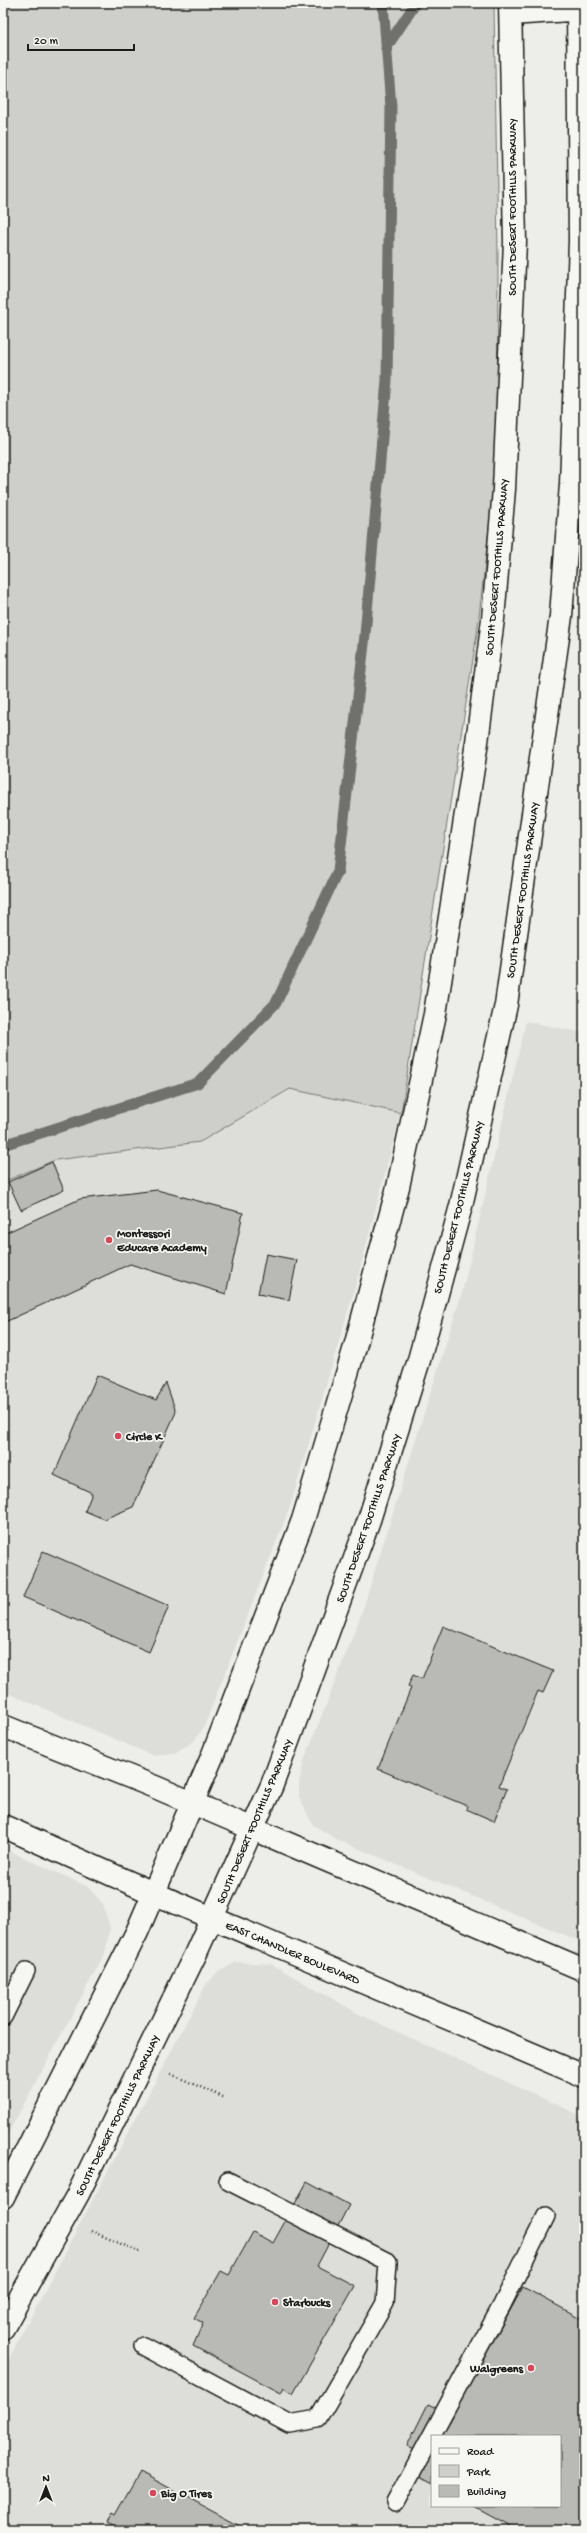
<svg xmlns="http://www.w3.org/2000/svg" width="587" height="2533" font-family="'Gochi Hand',sans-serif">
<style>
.built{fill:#ddddda;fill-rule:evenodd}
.green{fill:#cececb;stroke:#757574}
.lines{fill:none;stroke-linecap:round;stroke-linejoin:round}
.stream{stroke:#6f6f6d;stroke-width:11}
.building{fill:#b9b9b6;stroke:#1c1c1c}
.service-casing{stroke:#1c1c1c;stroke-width:20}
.tertiary-casing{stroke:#1c1c1c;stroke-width:25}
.secondary-casing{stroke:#1c1c1c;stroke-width:25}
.path{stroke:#1c1c1c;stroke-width:2.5;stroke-dasharray:1 3;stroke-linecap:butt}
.service{stroke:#f6f6f2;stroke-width:17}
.tertiary{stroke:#f6f6f2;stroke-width:22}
.secondary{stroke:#f6f6f2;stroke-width:22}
.poi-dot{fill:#d1495b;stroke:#f6f6f2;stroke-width:1.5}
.labels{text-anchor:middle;stroke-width:3.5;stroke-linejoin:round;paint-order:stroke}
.street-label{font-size:12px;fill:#1c1c1c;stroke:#f6f6f2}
.poi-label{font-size:12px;font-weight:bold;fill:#1c1c1c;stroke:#f6f6f2;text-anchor:start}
</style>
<rect width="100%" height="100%" fill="#edede9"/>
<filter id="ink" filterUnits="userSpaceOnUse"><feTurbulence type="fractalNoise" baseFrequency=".025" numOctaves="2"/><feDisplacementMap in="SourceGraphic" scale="8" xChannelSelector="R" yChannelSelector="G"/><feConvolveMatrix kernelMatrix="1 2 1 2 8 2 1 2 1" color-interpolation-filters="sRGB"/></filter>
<g filter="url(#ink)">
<path class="built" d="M526,1021L584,1033V1943L338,1840L313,1825L299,1797V1782L304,1761L361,1615L463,1289Z
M290,1089L401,1113L356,1284L290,1507L204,1727L193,1742L174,1753L152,1755L3,1691V1182L55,1160L200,1142Z
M3,1848L88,1887L103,1904L110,1928L105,1953L3,2143Z
M236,1962L271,1964L361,2015L584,2117V2530H3V2370L206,1985L217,1973ZM432,2436H560V2506H432Z"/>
<path class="green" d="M3,3H494L498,255L497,458L477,634L401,1113L290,1089L200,1142L55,1160L3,1182Z"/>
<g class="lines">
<path class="stream" d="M386,48L416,3
M3,1145L198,1083L276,1003L338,871L365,635L387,380L391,107L383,3"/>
</g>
<path class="building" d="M52,1162L64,1190L21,1210L8,1182Z
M157,1190L243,1213L226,1294L130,1264L3,1323V1234L80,1199Z
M266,1254L297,1260L289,1300L258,1294Z
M97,1375L156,1400L166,1383L176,1412L133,1507L104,1519L85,1511L92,1493L54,1475Z
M43,1551L169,1606L149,1652L23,1597Z
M443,1626L553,1671L543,1693L538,1691L499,1786L507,1789L494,1821L466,1809L467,1806L378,1769L411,1688L408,1686L413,1675L422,1679Z
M307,2182L349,2205L317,2266L355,2286L293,2394L284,2387L281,2393L193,2346L203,2323L194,2318L221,2271L229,2275L253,2232L273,2243Z
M523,2287L584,2320V2530H518L474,2506H560V2436H441Z
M428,2404L453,2416L441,2436H432L428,2458L407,2446Z
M432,2452V2483L419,2476Z
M140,2472L247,2530H110L113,2525L107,2522L112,2514L115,2516Z"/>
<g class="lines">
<defs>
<path id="service" d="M3,2017L26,1971
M143,2346L289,2424L318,2419L385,2303L388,2262L228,2181
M395,2503L502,2305L546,2216"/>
<path id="tertiary" d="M511,14L584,9
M3,2197L137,1932L212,1757L303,1520L355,1347L398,1187L435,1014L477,742L493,619L504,489L515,242L510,3
M3,2328L78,2194L195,1955L272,1785L369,1520L419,1360L461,1206L506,1005L561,616L571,484L580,241L578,3"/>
<path id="secondary" d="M3,1726L155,1787L584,1970
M3,1826L153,1893L584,2076"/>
</defs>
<use href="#service" class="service-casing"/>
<use href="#tertiary" class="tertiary-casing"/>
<use href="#secondary" class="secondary-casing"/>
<path class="path" d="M171,2074L225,2098
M91,2231L142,2253"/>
<use href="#service" class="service"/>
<use href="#tertiary" class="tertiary"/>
<use href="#secondary" class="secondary"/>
</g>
</g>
<g class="poi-dot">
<circle cx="109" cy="1240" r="4"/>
<circle cx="118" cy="1436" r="4"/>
<circle cx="275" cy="2302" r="4"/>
<circle cx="531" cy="2368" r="4"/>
<circle cx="153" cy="2493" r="4"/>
</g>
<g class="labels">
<g class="street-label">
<text transform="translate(512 207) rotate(-90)" y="4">SOUTH DESERT FOOTHILLS PARKWAY</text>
<text transform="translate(496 567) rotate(-85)" y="4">SOUTH DESERT FOOTHILLS PARKWAY</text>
<text transform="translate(522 890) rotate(-82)" y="4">SOUTH DESERT FOOTHILLS PARKWAY</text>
<text transform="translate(458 1207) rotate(-76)" y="4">SOUTH DESERT FOOTHILLS PARKWAY</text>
<text transform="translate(368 1518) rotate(-71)" y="4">SOUTH DESERT FOOTHILLS PARKWAY</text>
<text transform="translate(254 1821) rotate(-67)" y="4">SOUTH DESERT FOOTHILLS PARKWAY</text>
<text transform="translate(293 1952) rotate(23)" y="4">EAST CHANDLER BOULEVARD</text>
<text transform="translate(117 2115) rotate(-64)" y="4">SOUTH DESERT FOOTHILLS PARKWAY</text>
</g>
<g class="poi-label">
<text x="117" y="1237">Montessori<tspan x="117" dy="14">Educare Academy</tspan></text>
<text x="126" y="1440">Circle K</text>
<text x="283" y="2306">Starbucks</text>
<text x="523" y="2372" text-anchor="end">Walgreens</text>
<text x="161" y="2497">Big O Tires</text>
</g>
</g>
<rect width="587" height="2533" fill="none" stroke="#f6f6f2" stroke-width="16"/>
<rect x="8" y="8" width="571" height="2517" fill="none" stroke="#1c1c1c" stroke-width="1.5" filter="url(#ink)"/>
<rect x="431" y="2435" width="130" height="72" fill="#f6f6f2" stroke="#9f9f9c"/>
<rect x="439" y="2448" width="20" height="6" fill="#f6f6f2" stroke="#9f9f9c"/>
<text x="467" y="2455" font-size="12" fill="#1c1c1c">Road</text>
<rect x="439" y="2465" width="20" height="12" fill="#cececb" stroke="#9f9f9c"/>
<text x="467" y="2475" font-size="12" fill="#1c1c1c">Park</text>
<rect x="439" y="2485" width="20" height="12" fill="#b9b9b6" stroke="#9f9f9c"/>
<text x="467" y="2495" font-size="12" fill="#1c1c1c">Building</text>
<g transform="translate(46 2487)" stroke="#f6f6f2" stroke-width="3" paint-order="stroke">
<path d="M0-3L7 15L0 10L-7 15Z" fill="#1c1c1c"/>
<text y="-6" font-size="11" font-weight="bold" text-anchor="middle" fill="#1c1c1c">N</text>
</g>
<path d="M28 44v6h106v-6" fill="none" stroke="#1c1c1c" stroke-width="2"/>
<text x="34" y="44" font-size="12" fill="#1c1c1c" stroke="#f6f6f2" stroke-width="3" paint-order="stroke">20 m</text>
</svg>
